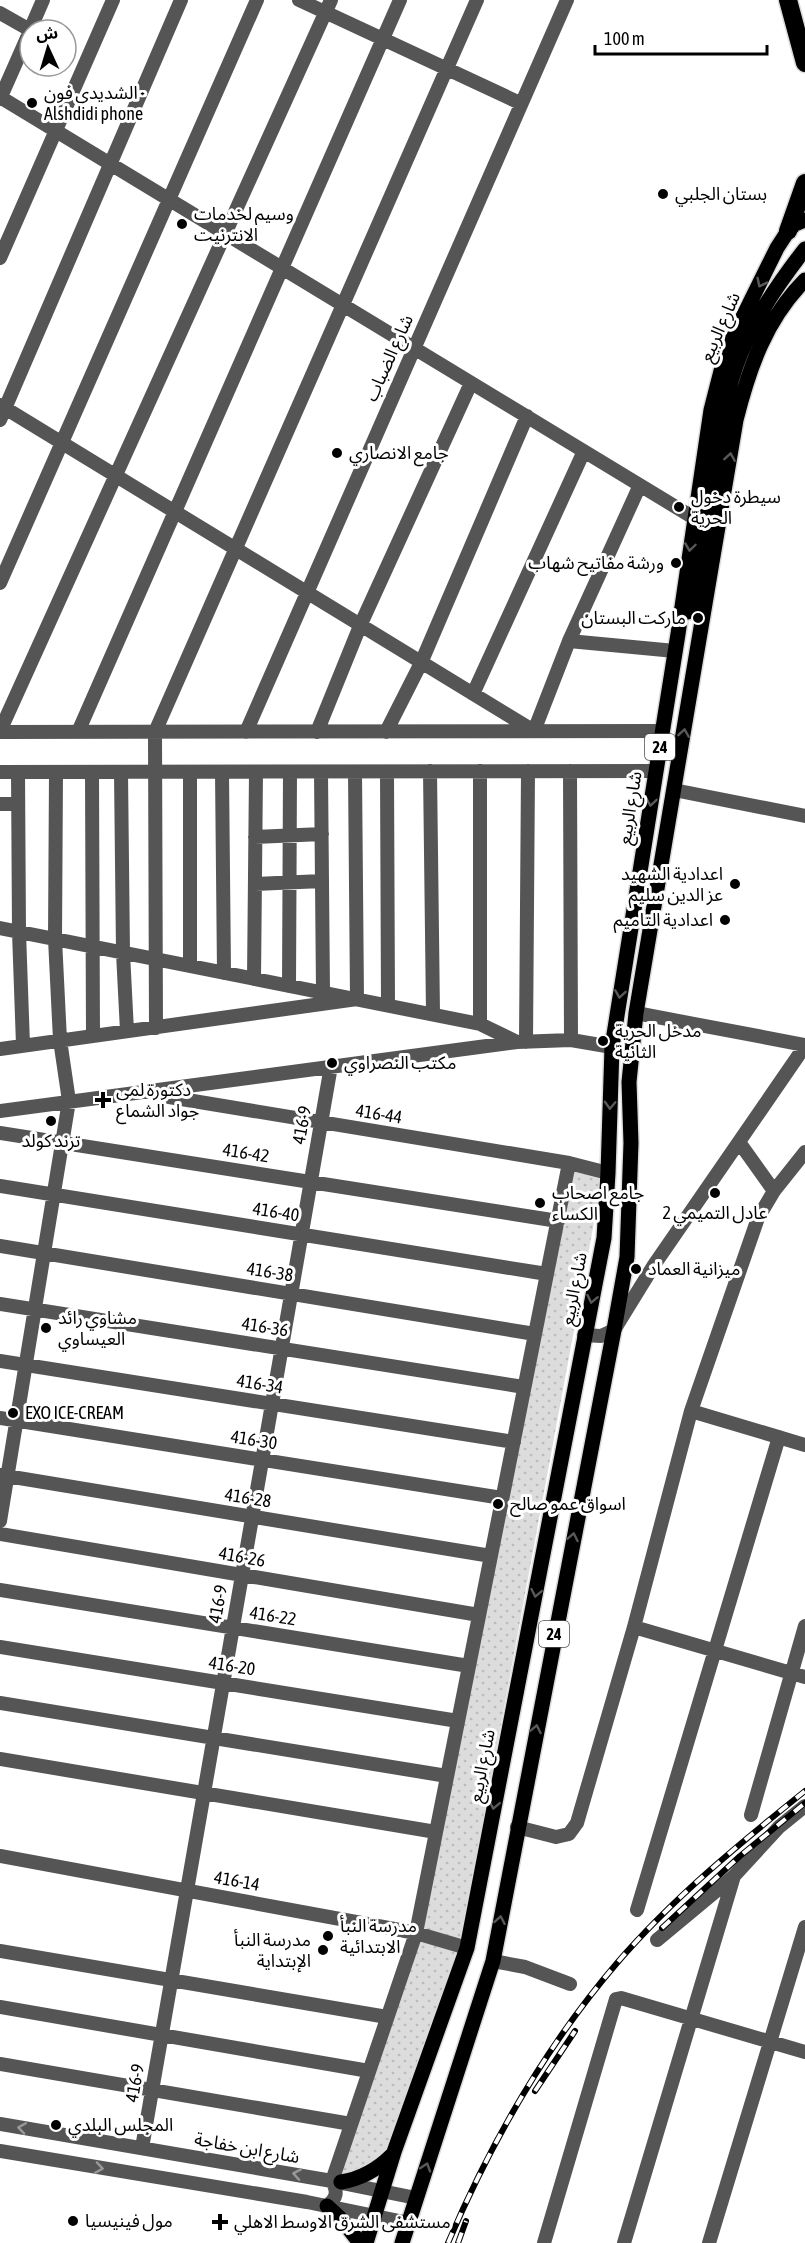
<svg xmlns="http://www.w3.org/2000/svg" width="805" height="2243" font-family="'Asap Condensed','Noto Sans Arabic',sans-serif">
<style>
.grass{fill:url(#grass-dots)}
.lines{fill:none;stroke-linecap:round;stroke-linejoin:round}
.major-casing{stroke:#dbdbdb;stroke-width:18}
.highway-casing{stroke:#dbdbdb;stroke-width:21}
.minor{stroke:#555;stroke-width:14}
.major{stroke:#000;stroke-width:15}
.highway{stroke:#000;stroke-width:18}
.rail-casing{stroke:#000;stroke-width:6}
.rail{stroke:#fff;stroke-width:4;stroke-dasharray:11;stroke-linecap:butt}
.oneway{stroke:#595959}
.oneway2{stroke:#999}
.poi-dot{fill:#000;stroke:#fff;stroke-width:2}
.labels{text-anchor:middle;stroke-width:6;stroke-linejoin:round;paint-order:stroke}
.shield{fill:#fff;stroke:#4c4c4c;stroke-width:1.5}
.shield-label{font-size:16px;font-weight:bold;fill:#000}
.poi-label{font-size:18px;fill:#000;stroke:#fff;text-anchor:start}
.street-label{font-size:18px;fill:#000;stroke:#fff}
</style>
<defs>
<pattern id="grass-dots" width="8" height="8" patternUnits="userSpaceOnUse" patternTransform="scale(1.5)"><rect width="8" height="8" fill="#dcdcdc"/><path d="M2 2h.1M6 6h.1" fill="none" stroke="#bbb" stroke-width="1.8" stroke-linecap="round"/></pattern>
</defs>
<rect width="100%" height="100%" fill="#fff"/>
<path class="grass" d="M571,1166L603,1174L459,1950L390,2150L374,2166L335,2178L417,1941Z"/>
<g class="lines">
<defs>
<path id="major" d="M688,612C717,534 708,445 736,366C751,323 777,285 805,249
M341,2182C360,2179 378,2169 392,2155
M327,2206L342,2220L360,2243
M366,2243L394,2152L467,1948L604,1238L608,1173L612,1047L678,634L711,410L722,367L732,339L777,248L788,231L795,224L805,220
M402,2243L493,1961L614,1330L627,1257L631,1143L629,1082L636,1013L736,420C749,368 766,319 805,280"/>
<path id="highway" d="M788,0L805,63
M788,231L805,183"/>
</defs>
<use href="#major" class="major-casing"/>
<use href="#highway" class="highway-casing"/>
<path class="minor" d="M299,0L520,103
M0,13L30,30
M30,30L43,0
M0,97L694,518
M0,99L30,31
M0,258L113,0
M0,405L534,731L569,641L640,485
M0,420L181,0
M0,583L257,0
M569,641L675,651
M473,694L584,451
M0,731L331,0
M0,732L662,731
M78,732L400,0
M246,732L567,0
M317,732L360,626L471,383
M386,732L421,663L527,416
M430,771L433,1014
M570,771L571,1040
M0,772L656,771
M18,772L19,932L23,1045
M92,772L93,1036
M121,772L123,953L127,1031
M222,772L224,973
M321,772L323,992
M387,772L388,1005
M674,790L805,816
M0,804H18
M255,837L322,834
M255,884L322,881
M0,928L480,1024L517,1042
M190,966V772
M254,979L256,772
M289,986L290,772
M636,1013L805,1045
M480,1024V771
M156,1028L155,732L477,0
M526,1042L528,771
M0,1049L357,999L355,772
M157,1095L569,1163L608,1173
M0,1111L517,1042L571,1040L612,1047
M0,1133L558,1221
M739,1142L774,1191
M0,1186L547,1274
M0,1246L535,1334
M0,1304L524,1387
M584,1335L601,1336L614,1330L654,1265L805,1046
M0,1361L514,1442
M691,1411L805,1445
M0,1418L502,1498
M0,1475L491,1556
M0,1521L69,1101L60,1040L55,939L56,772
M0,1534L479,1615
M0,1590L469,1666
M634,1627L805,1677
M0,1647L458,1721
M0,1703L447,1776
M0,1759L436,1832
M751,1815L805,1626
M517,1827L556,1837L569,1834L577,1823L634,1627L691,1411L758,1218L774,1191L805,1152
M0,1856L416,1933L467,1948
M637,1910L779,1437
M657,1940L734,1876L779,1827L805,1806
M0,1951L387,2017
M493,1961L525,1967L570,1984
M0,2007L369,2071
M0,2064L351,2124
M0,2124L332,2181L416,2198
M142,2148L331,1066
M0,2151L307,2202L409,2223
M327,2206C337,2198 338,2192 332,2181L416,1933L569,1163
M544,2243L616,1999L621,1998L805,2052
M624,2243L734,1876
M709,2243L805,1927"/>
<use href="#major" class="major"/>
<use href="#highway" class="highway"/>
<defs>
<path id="rail" d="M662,1928L740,1856L805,1803
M535,2091L575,2031
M448,2243C491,2142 546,2046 617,1963C673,1898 739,1844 805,1791
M458,2243L466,2221"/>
</defs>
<use href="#rail" class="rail-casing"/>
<use href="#rail" class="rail"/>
</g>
<defs><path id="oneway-chevron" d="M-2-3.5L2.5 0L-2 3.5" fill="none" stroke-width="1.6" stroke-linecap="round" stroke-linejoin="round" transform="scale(1.5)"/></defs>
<g class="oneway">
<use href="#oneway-chevron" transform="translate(761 283) rotate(116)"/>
<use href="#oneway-chevron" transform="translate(730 457) rotate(-81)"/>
<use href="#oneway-chevron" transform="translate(690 547) rotate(98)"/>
<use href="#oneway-chevron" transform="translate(684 733) rotate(-81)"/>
<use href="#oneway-chevron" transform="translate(651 802) rotate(99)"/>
<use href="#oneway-chevron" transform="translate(620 994) rotate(99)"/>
<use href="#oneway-chevron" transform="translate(610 1105) rotate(92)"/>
<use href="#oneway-chevron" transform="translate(592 1299) rotate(102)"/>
<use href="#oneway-chevron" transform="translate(573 1537) rotate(-79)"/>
<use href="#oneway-chevron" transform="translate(536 1593) rotate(101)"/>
<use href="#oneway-chevron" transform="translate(536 1729) rotate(-79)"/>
<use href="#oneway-chevron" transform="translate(494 1805) rotate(101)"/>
<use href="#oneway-chevron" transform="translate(500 1920) rotate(-80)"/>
<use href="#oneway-chevron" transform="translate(426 2167) rotate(-72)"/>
</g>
<g class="oneway2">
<use href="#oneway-chevron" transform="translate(22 2128) rotate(-171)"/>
<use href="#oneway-chevron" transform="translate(99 2168) rotate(9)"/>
<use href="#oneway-chevron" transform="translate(297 2174) rotate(-170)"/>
</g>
<g class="poi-dot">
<circle cx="32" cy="103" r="6"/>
<circle cx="663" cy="194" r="6"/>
<circle cx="182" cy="224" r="6"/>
<circle cx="337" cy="453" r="6"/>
<circle cx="679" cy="507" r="6"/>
<circle cx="676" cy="563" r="6"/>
<circle cx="698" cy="618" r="6"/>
<circle cx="735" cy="884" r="6"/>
<circle cx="725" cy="920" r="6"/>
<circle cx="603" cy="1041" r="6"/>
<circle cx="332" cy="1063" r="6"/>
<path d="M100 1091h6v6h6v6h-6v6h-6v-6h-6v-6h6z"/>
<circle cx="51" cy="1121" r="6"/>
<circle cx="715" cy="1193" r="6"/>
<circle cx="540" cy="1203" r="6"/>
<circle cx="636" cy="1269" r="6"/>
<circle cx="46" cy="1328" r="6"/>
<circle cx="13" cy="1413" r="6"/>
<circle cx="498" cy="1504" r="6"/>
<circle cx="328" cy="1936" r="6"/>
<circle cx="323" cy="1950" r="6"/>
<circle cx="56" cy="2125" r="6"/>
<circle cx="73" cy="2221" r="6"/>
<path d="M217 2213h6v6h6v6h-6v6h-6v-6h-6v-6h6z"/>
</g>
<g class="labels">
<g class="shield">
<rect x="645" y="734" width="30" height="26" rx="4.5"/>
<rect x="539" y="1621" width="30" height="26" rx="4.5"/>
</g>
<g class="shield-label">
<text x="660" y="753">24</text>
<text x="554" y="1640">24</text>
</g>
<g class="poi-label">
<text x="44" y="99">الشديدي فون -<tspan x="44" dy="21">Alshdidi phone</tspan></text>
<text x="675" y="200">بستان الجلبي</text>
<text x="194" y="220">وسيم لخدمات<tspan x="194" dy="21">الانترنيت</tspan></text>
<text x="349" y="459">جامع الانصاري</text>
<text x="691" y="503">سيطرة دخول<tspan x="691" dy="21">الحرية</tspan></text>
<text x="664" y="569" text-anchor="end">ورشة مفاتيح شهاب</text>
<text x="686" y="624" text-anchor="end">ماركت البستان</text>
<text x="723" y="880" text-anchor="end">اعدادية الشهيد<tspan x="723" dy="21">عز الدين سليم</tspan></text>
<text x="713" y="926" text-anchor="end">اعدادية التاميم</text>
<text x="615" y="1037">مدخل الحرية<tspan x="615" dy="21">الثانية</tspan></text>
<text x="344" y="1069">مكتب النصراوي</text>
<text x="116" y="1096">دكتورة لمى<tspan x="116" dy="21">جواد الشماع</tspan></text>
<text x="51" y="1147" text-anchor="middle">ترند كولد</text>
<text x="552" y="1199">جامع اصحاب<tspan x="552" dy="21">الکساء</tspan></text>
<text x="715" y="1219" text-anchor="middle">عادل التميمي 2</text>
<text x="648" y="1275">ميزانية العماد</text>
<text x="58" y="1324">مشاوي رائد<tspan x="58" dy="21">العيساوي</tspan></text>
<text x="25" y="1419">EXO ICE-CREAM</text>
<text x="510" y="1510">اسواق عمو صالح</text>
<text x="340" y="1932">مدرسة النبأ<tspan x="340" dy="21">الابتدائية</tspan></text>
<text x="311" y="1946" text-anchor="end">مدرسة النبأ<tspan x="311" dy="21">الإبتداية</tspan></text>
<text x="68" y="2131">المجلس البلدي</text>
<text x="85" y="2227">مول فينيسيا</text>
<text x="234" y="2228">مستشفى الشرق الاوسط الاهلي</text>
</g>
<g class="street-label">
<text transform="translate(720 327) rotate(-66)" y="6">شارع الربيع</text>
<text transform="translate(389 358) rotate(-66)" y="6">شارع الضباب</text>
<text transform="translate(630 808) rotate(-81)" y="6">شارع الربيع</text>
<text transform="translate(379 1114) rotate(9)" y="6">416-44</text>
<text transform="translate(302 1125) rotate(-80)" y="6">416-9</text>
<text transform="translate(246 1153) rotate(9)" y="6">416-42</text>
<text transform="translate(276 1212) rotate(9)" y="6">416-40</text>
<text transform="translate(270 1272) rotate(9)" y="6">416-38</text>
<text transform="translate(574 1289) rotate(-79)" y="6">شارع الربيع</text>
<text transform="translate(265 1327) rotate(9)" y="6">416-36</text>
<text transform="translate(260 1384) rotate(9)" y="6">416-34</text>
<text transform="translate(254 1440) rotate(9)" y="6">416-30</text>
<text transform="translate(248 1498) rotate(9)" y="6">416-28</text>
<text transform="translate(242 1557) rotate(10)" y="6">416-26</text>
<text transform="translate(218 1604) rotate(-80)" y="6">416-9</text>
<text transform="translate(273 1616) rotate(9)" y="6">416-22</text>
<text transform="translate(232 1666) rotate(9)" y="6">416-20</text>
<text transform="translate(482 1766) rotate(-79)" y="6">شارع الربيع</text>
<text transform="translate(237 1881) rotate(10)" y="6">416-14</text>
<text transform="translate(135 2083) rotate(-80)" y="6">416-9</text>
<text transform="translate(247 2148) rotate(10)" y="6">شارع ابن خفاجة</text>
</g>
</g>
<g transform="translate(48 48) rotate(356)"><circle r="28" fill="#ffffff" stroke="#999999" stroke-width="1.5"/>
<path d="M0-4.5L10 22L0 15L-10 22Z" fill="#000000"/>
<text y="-9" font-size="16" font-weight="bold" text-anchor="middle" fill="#000000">ش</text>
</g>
<path d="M595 45v9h172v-9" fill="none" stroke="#000000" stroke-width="3"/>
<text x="604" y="45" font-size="18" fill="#000000" stroke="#ffffff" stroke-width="4.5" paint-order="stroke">100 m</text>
</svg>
